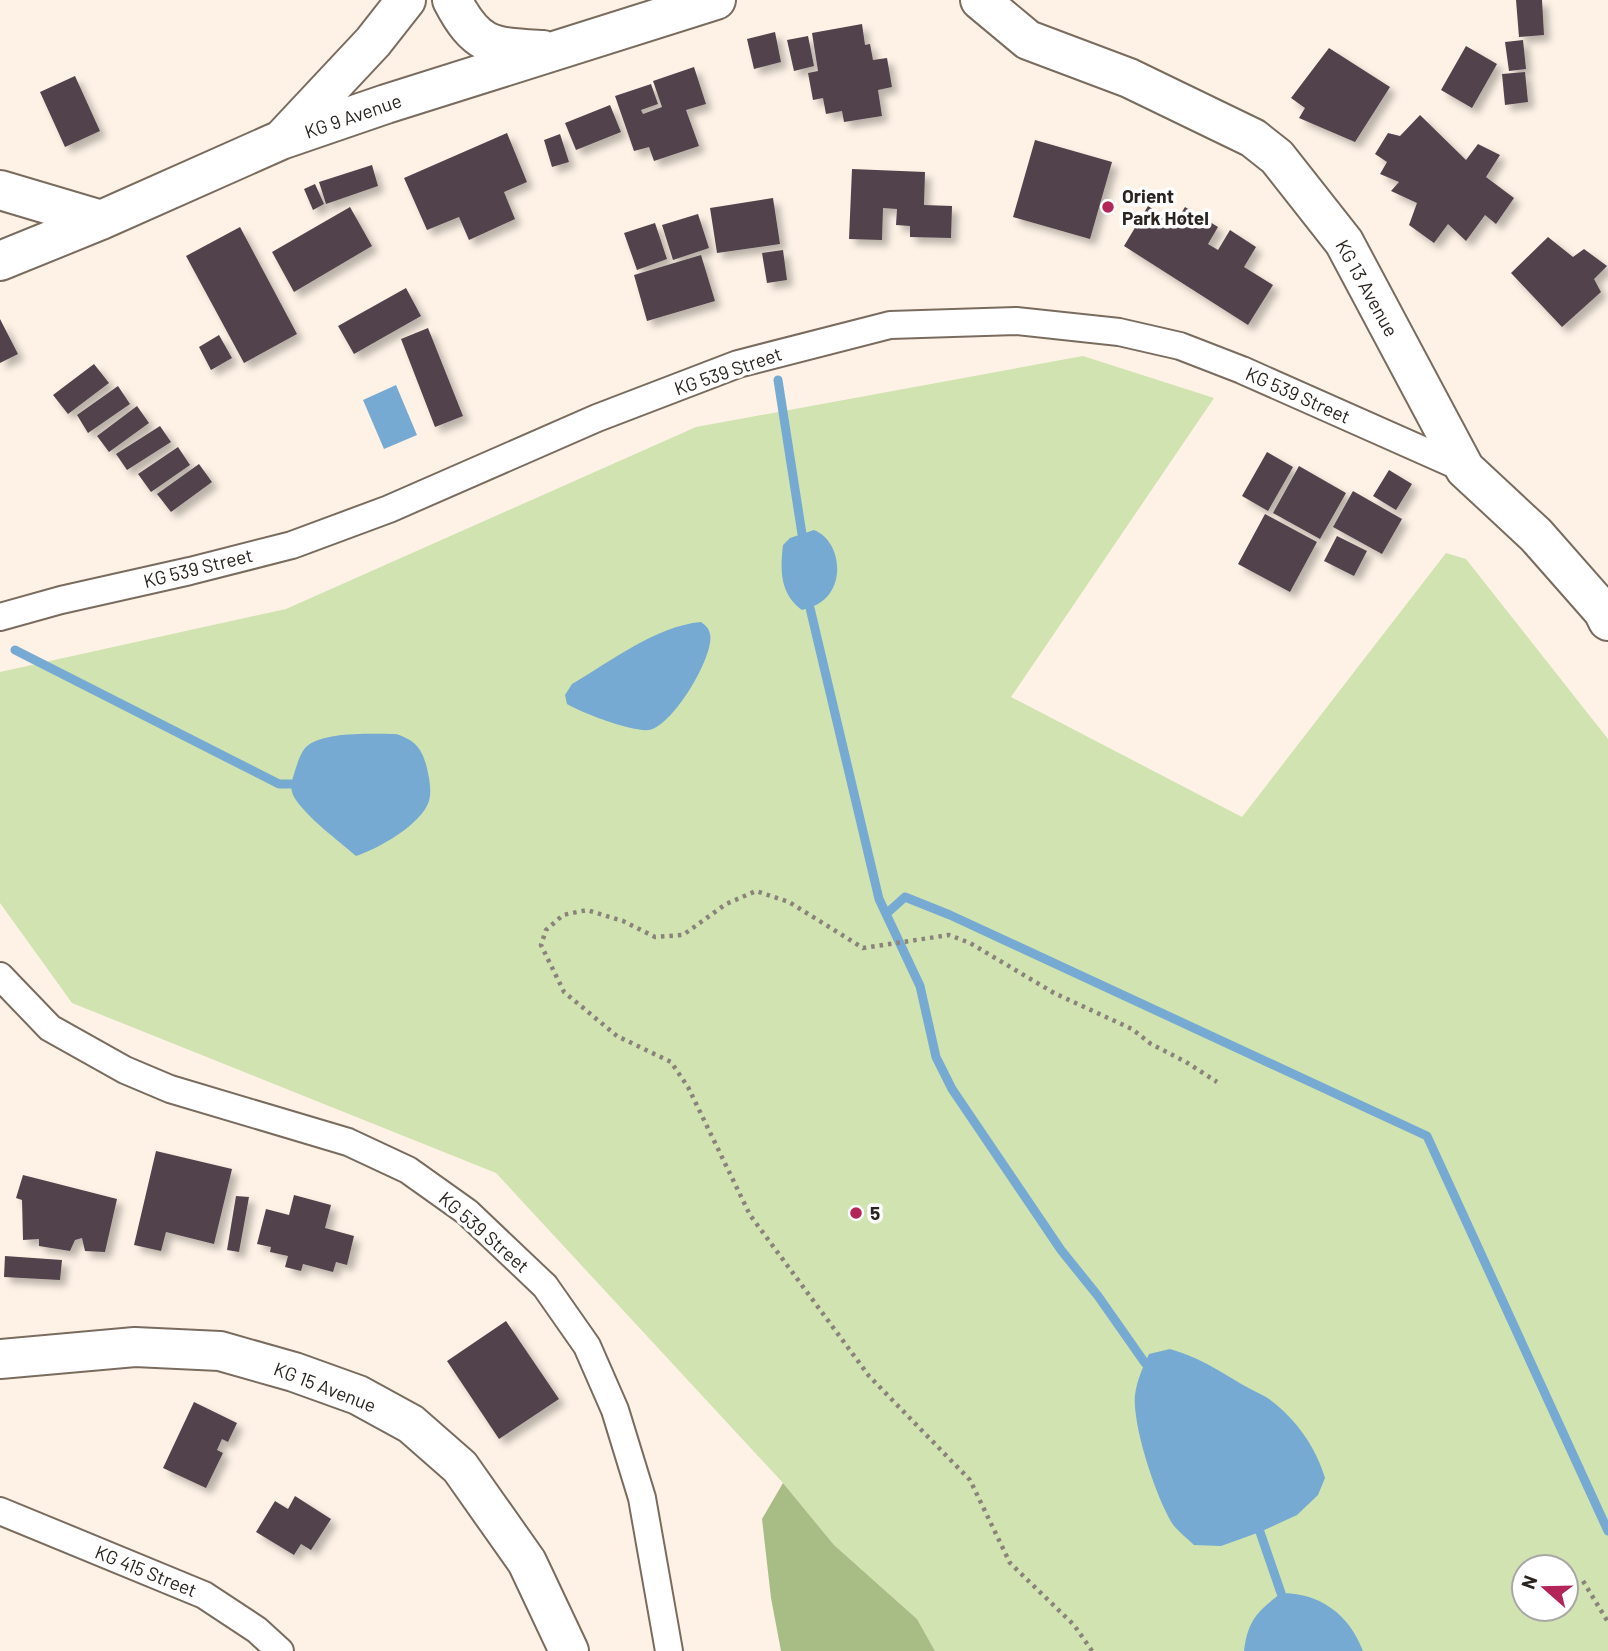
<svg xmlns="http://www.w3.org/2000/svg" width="1608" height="1651" font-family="Barlow,sans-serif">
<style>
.green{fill:#d0e3b1;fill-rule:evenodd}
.forest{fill:#a8bd85}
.water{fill:#76aad2}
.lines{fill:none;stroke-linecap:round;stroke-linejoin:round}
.stream{stroke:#76aad2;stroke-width:9}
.building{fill:#51434c;filter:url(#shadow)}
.street-casing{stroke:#796c5f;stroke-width:30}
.secondary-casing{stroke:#796c5f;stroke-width:42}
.path{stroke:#8b837b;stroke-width:4.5;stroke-dasharray:3.5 5;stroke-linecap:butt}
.street{stroke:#fff;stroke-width:26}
.secondary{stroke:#fff;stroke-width:38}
.poi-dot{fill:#b32557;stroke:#fff;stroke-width:2.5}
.labels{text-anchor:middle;stroke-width:7;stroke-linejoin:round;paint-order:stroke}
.street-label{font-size:19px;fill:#29241f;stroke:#fff}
.poi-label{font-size:19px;font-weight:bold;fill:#29241f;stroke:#fff;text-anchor:start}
</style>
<defs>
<filter id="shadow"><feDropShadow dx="6" dy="6" stdDeviation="3.5" flood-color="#0004"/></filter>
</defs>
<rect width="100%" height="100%" fill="#fef2e6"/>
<path class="green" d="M1083,356L1214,398L1011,697L1242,817L1446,553L1466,559L1608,739V1651H935L917,1619L834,1545L783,1483L496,1173L72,1003L0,903V672L286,609L696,427ZM1524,1567H1566V1609H1524Z"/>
<path class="forest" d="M783,1483L834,1545L917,1619L935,1651H781L771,1598L762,1519Z"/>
<path class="water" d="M396,385L417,435L384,449L363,400Z
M814,530C837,539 844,573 830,593C823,603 813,607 802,610C780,594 780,571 783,545L790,538Z
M701,622C705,625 709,628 710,634C715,655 673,726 649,730C632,732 582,713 567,704L565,695L572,684C610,662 656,626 701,622Z
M396,734C415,740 422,748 427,768C429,778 432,790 429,801C422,824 378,849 356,856C338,840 307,818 294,797C289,788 292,780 295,771C297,764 301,752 306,747C323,731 374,734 396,734Z
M1170,1349C1196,1357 1210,1365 1233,1379C1244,1386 1255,1391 1266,1397C1294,1416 1316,1447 1325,1478L1318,1495L1297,1515L1260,1532L1221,1546L1194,1545C1188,1539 1180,1533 1174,1526C1157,1501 1132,1425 1135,1395C1137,1380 1143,1367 1149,1354Z
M1281,1593C1320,1593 1349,1614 1363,1651H1244C1248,1620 1257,1612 1281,1593Z"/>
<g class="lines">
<path class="stream" d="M778,380L802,534
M810,608L879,899L920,986L936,1057L952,1089L1061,1250L1098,1296L1145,1363
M15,650L279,784H291
M886,914L905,897L950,915L1427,1136L1608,1531
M1260,1532L1281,1593"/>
</g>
<path class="building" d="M1516,0H1542L1544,35L1519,37Z
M862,24L865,45L870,44L873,60L887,58L892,87L878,90L882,116L844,122L842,111L826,114L823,98L813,100L808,73L818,71L812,33Z
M775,32L781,62L754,69L747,39Z
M808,36L814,66L794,71L787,40Z
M1523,40L1526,69L1509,71L1505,42Z
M1466,46L1497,64L1472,108L1441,90Z
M1329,48L1390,87L1355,142L1299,118L1305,108L1291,98Z
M694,67L706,104L686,110L699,146L654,161L649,147L634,151L615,96L651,84L658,104L641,110L643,114L662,107L653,81Z
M1525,72L1528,102L1505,105L1502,74Z
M75,76L100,131L65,147L40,92Z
M610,105L621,132L576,150L565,123Z
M1420,115L1466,160L1478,144L1500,155L1486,177L1514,198L1496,224L1485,215L1466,241L1448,224L1434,243L1409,225L1417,203L1391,191L1399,182L1380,174L1387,162L1375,154L1388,133L1400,136Z
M507,133L527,182L504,192L515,219L469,240L459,217L427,230L404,178Z
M560,134L569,162L552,167L544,140Z
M1035,140L1112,162L1090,239L1013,217Z
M372,165L378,186L326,204L319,182Z
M852,169L925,172L924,205L952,206L951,238L910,237V226L896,225L897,209L883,208L882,240L849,239Z
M315,184L324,204L313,210L304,189Z
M773,198L780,244L717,253L710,208Z
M1148,206L1175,223L1185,207L1218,227L1208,244L1218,250L1230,230L1256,247L1244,267L1273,285L1248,325L1124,246Z
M350,207L372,246L294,292L272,252Z
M698,214L709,248L673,260L662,225Z
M655,223L667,259L637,270L624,233Z
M240,227L297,334L244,363L186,256Z
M1548,237L1573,257L1584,249L1607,266L1594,279L1601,292L1562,327L1511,273Z
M783,250L787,280L767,283L762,253Z
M701,255L715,301L647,321L634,275Z
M406,288L421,316L354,354L338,326Z
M0,319L18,354L0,363Z
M428,328L463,416L435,427L401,339Z
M219,335L232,358L211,370L199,347Z
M94,364L109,383L68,414L53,395Z
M118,386L130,404L88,433L77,415Z
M137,406L149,423L109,452L97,436Z
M160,426L171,442L127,470L116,454Z
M178,447L190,465L151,492L138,474Z
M1267,452L1293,467L1268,511L1242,496Z
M199,464L212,482L171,512L157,494Z
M1299,466L1346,493L1320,539L1273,513Z
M1389,470L1412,484L1396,510L1373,496Z
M1353,491L1402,519L1382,554L1333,527Z
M1265,514L1317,542L1290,592L1238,564Z
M1337,536L1367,551L1354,576L1324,561Z
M156,1151L232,1169L214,1244L166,1232L161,1251L134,1245Z
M23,1175L117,1199L105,1252L85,1251L82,1238L75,1240L70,1251L39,1246V1239L23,1240L22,1200L16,1198Z
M294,1195L331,1205L325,1228L354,1236L347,1265L336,1262L333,1272L303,1264L301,1271L285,1267L288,1256L270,1252L271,1247L257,1244L266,1209L289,1215Z
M236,1196L249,1197L239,1252L227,1250Z
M5,1256L62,1260L60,1280L4,1277Z
M506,1321L559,1399L499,1439L447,1361Z
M194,1402L237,1423L228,1442L222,1439L217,1450L223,1453L206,1488L163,1468Z
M295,1496L331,1519L311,1550L301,1544L294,1555L256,1532L275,1501L288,1509Z"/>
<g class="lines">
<defs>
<path id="street" d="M0,617L61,600L190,571L292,545L389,509L597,418L738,364L890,325L1016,321L1119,332L1180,346L1242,370L1465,469
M0,976L50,1028L125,1070L170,1089L348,1142L408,1170L467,1212L545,1286L587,1346L615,1410L642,1498L669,1651
M0,1511L204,1595L257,1630L280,1651"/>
<path id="secondary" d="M452,0C477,48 492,47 543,50
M980,0L1028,40L1129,78L1253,138L1277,157L1344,242L1465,469L1536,535L1603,611L1608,621
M284,137L373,42L406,0
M0,190L101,220
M0,261L101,220L281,140L386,104L716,0
M0,1359L135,1347L220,1351L294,1372L358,1395L411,1424L460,1467L527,1562L569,1651"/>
</defs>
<use href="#street" class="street-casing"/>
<use href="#secondary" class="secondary-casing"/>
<path class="path" d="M1583,1581L1608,1622
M1092,1651L1074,1625L1010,1563L970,1480L869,1376L750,1215L688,1087L671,1062L617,1036L564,992L541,945L546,930L563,915L587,910L623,921L655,937L683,935L726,904L756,891L789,902L863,948L949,935L970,943L1054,993L1132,1029L1151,1044L1186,1062L1217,1082"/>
<use href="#street" class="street"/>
<use href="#secondary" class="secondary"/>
</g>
<g class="poi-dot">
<circle cx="1108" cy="207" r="7"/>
<circle cx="856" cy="1213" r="7"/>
</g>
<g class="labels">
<g class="street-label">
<text transform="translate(353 116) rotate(-19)" y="7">KG 9 Avenue</text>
<text transform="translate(1367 288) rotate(61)" y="7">KG 13 Avenue</text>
<text transform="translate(728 371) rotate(-19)" y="7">KG 539 Street</text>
<text transform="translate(1298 395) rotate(24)" y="7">KG 539 Street</text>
<text transform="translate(198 568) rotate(-14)" y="7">KG 539 Street</text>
<text transform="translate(484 1232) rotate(41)" y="7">KG 539 Street</text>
<text transform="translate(325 1387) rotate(21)" y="7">KG 15 Avenue</text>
<text transform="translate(146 1571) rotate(22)" y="7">KG 415 Street</text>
</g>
<g class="poi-label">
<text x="1122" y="203">Orient<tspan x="1122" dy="22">Park Hotel</tspan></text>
<text x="870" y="1220">5</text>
</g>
</g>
<g transform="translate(1545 1588) rotate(290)"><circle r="33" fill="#ffffff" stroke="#a9a7a5" stroke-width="2"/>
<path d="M0-5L12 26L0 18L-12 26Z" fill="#b32557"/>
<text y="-10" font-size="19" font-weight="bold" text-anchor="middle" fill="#29241f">N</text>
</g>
</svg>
